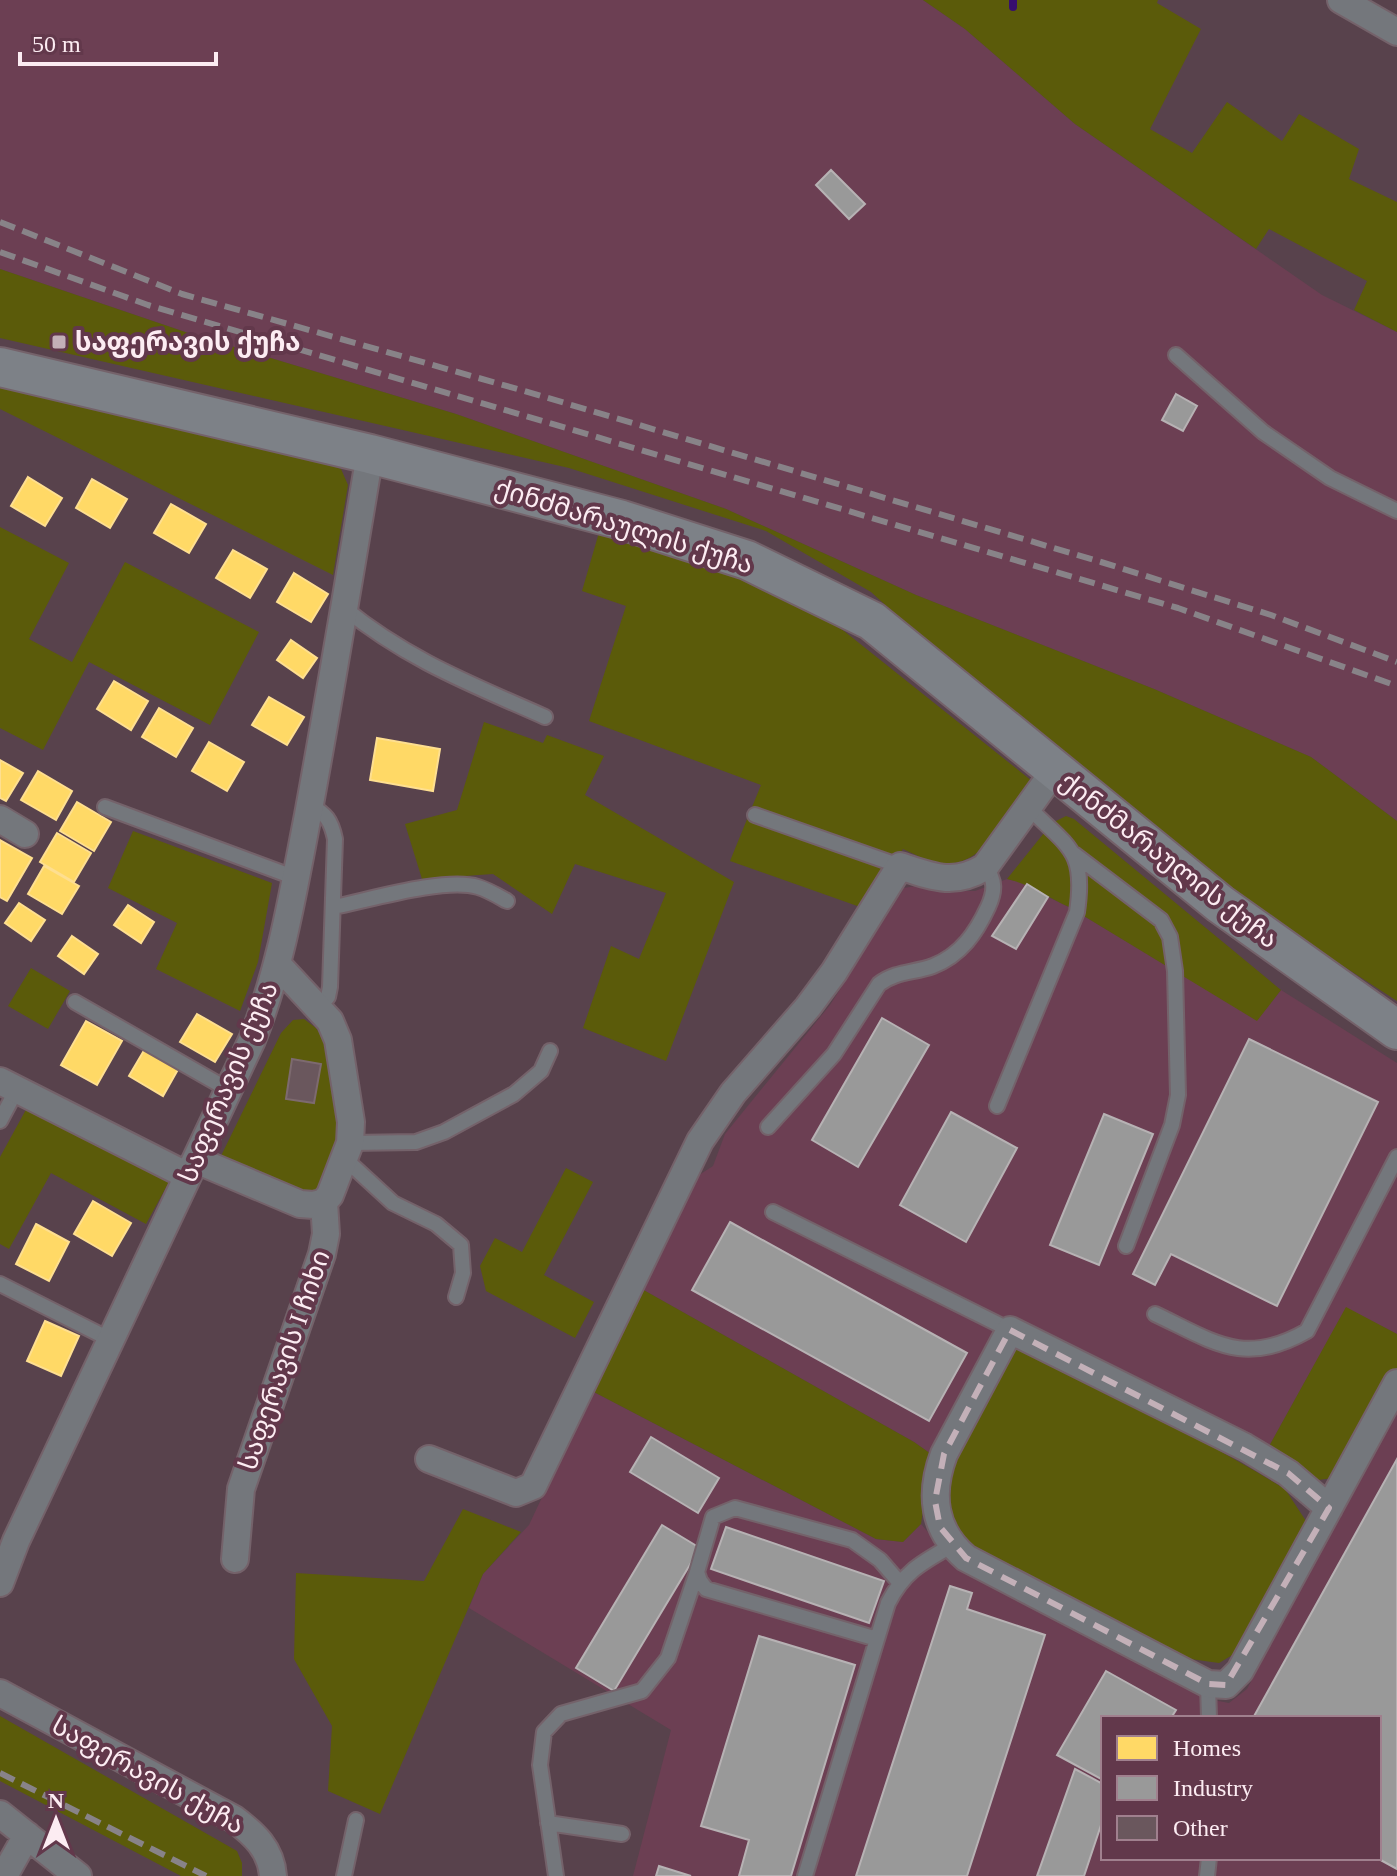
<svg xmlns="http://www.w3.org/2000/svg" width="1397" height="1876" font-family="'Times New Roman','Noto Sans Georgian',serif">
<style>
.built{fill:#6c3f53;fill-rule:evenodd}
.green{fill:#5b5b0a}
.homes{fill:#ffd966;stroke:#fedf90;stroke-width:2}
.industry{fill:#999;stroke:#b7b2b4;stroke-width:2}
.lines{fill:none;stroke-linecap:round;stroke-linejoin:round}
.stream{stroke:#370e6f;stroke-width:8}
.building{fill:#6a575d;stroke:#7d6a6f;stroke-width:2}
.lane-casing{stroke:#74626a;stroke-width:18}
.street-casing{stroke:#74626a;stroke-width:30}
.secondary-casing{stroke:#74626a;stroke-width:42}
.lane{stroke:#74777c;stroke-width:14}
.street{stroke:#74777c;stroke-width:26}
.secondary{stroke:#7d8187;stroke-width:38}
.rail{stroke:#888388;stroke-width:6;stroke-dasharray:16 8;stroke-linecap:butt}
.marked{fill:none;stroke:#c3b0b8;stroke-width:6;stroke-dasharray:16 10;stroke-linejoin:round}
.poi-dot{fill:#c3b0b8;stroke:#62384b;stroke-width:3}
.labels{text-anchor:middle;stroke-width:8;stroke-linejoin:round;paint-order:stroke}
.poi-label{font-size:26px;font-weight:bold;fill:#fcecf2;stroke:#62384b;text-anchor:start}
.street-label{font-size:26px;fill:#fcecf2;stroke:#62384b}
</style>
<rect width="100%" height="100%" fill="#58424c"/>
<path class="built" d="M0,0H923L965,29L1075,124L1322,295L1397,332V821L1311,757L1154,689L916,595L726,509L456,414L191,334L0,269Z
M1007,879L1027,884L1048,897L1069,907L1257,1020L1281,990L1397,1063V1334L1346,1308L1267,1450L1007,1317L931,1454L914,1442L640,1288L696,1177L713,1166L725,1134L830,1005L904,888L922,885L950,891H975Z
M592,1391L876,1539L903,1542L921,1524L959,1569L1213,1700L1229,1703L1247,1689L1397,1409V1876H633L671,1730L469,1608L483,1574L529,1525ZM1103,1718H1379V1858H1103Z"/>
<path class="green" d="M923,0H1158L1157,3L1201,29L1150,129L1192,153L1227,102L1282,141L1299,114L1359,149L1349,179L1397,202V332L1354,310L1367,281L1269,229L1256,249L1075,124L965,29Z
M0,269L191,334L456,414L726,509L916,595L1154,689L1311,757L1397,821V1001L1246,903L956,669L871,592L766,531L569,468L0,338Z
M0,386L322,462L341,469L348,485L333,575L0,409Z
M0,527L69,563L29,639L72,662L125,562L259,632L210,725L89,662L43,750L0,728Z
M600,529L740,578L803,606L844,631L1032,781C1009,813 984,871 938,863C927,861 914,854 903,849L863,908L730,861L761,785L589,721L626,606L582,591Z
M484,722L543,743L547,735L604,756L585,795L734,882L666,1061L583,1028L611,946L639,959L666,893L575,864L552,914L493,874L422,879L405,824L457,810Z
M1066,816L1074,819L1281,990L1257,1021L1069,907C1047,897 1030,884 1007,879L1052,823Z
M133,831L272,883L258,962L240,1011L156,969L177,923L108,888Z
M31,968L70,991L48,1029L8,1006Z
M304,1019L316,1028L327,1044L342,1131L330,1183L310,1196L220,1158L281,1033L293,1020Z
M28,1106L169,1182L146,1224L51,1173L9,1249L0,1244V1157Z
M566,1168L593,1182L544,1275L594,1302L575,1338L486,1291L480,1266L495,1238L522,1252Z
M640,1288L914,1442L931,1454L921,1524L903,1542L876,1539L592,1391Z
M1346,1307L1397,1334V1368L1333,1478L1318,1480L1267,1450Z
M1015,1343L1183,1430L1255,1471L1285,1489L1306,1521L1302,1533L1239,1651L1219,1663L1176,1657L971,1550L954,1528L946,1477Z
M463,1509L521,1532L483,1574L380,1814L328,1791L332,1726L294,1659L296,1573L424,1581Z
M0,1716L237,1851L242,1863V1876H181L0,1781Z"/>
<path class="homes" d="M28,477L62,498L45,526L11,506Z
M92,479L127,499L110,528L76,508Z
M171,504L206,524L189,553L154,533Z
M233,550L267,569L250,598L216,578Z
M294,573L328,594L311,622L277,602Z
M291,640L317,658L303,678L277,660Z
M114,681L148,701L131,730L97,709Z
M269,697L304,717L287,745L252,725Z
M159,708L193,728L176,757L142,737Z
M377,738L440,749L433,791L370,780Z
M209,742L244,762L227,791L192,771Z
M0,760L23,773L6,801L0,798Z
M38,771L72,791L56,820L21,800Z
M77,802L111,822L94,851L60,831Z
M57,833L91,853L74,882L40,862Z
M0,840L32,858L7,901L0,897Z
M44,866L79,886L62,914L28,894Z
M19,903L45,920L31,941L5,923Z
M128,905L154,922L141,943L114,925Z
M72,936L98,954L84,974L58,956Z
M197,1014L232,1034L215,1062L180,1042Z
M86,1021L122,1041L97,1085L61,1065Z
M146,1047L180,1066L163,1096L129,1076Z
M93,1201L131,1223L112,1256L74,1234Z
M36,1224L69,1242L49,1281L16,1264Z
M45,1321L79,1336L61,1376L27,1361Z"/>
<path class="industry" d="M831,170L865,204L849,219L816,185Z
M1176,394L1197,406L1183,431L1162,420Z
M1027,884L1048,897L1016,949L992,936Z
M882,1018L929,1045L858,1167L812,1140Z
M1249,1039L1378,1102L1277,1306L1171,1254L1155,1285L1133,1274Z
M951,1112L1017,1148L966,1242L900,1205Z
M1104,1114L1153,1134L1099,1265L1050,1245Z
M730,1222L967,1353L929,1421L692,1290Z
M651,1437L719,1478L698,1513L630,1472Z
M1397,1459V1869L1377,1858H1379V1718H1253Z
M662,1525L700,1548L614,1691L576,1668Z
M726,1527L884,1581L869,1623L711,1569Z
M950,1586L972,1593L967,1609L1045,1635L967,1876H856Z
M759,1636L855,1665L791,1876H739L749,1840L701,1826Z
M1106,1671L1176,1710L1171,1718H1103V1780L1057,1755Z
M1075,1769L1103,1784V1819L1084,1876H1037Z
M659,1866L691,1876H656Z"/>
<g class="lines">
<path class="stream" d="M1013,0V7"/>
</g>
<path class="building" d="M292,1059L321,1064L314,1103L286,1099Z"/>
<g class="lines">
<defs>
<path id="lane" d="M1176,355L1263,432L1330,478L1397,511
M344,608C408,660 471,684 545,717
M310,805C326,814 331,820 335,839L330,987L328,997L318,1006
M105,807L296,878
M755,815L900,866
M1074,854L1161,920L1170,937L1175,971L1178,1095L1172,1125L1126,1246
M334,907C369,900 445,877 478,887C488,890 498,896 507,901
M75,1002L229,1090
M997,1106L1077,912C1086,850 1069,848 1028,807
M0,1121L17,1089
M768,1127L834,1054L879,984C896,971 914,973 933,966C961,955 976,933 988,907C995,892 996,880 985,867
M350,1143L416,1142L444,1132L514,1094L541,1071L550,1051
M344,1158L393,1203L436,1224L461,1245L463,1273L456,1297
M773,1212L1010,1330
M0,1284L111,1340
M1155,1314C1214,1342 1244,1367 1307,1331L1397,1157
M877,1639L706,1589L700,1581L697,1572L713,1517L735,1508L852,1540L880,1560L899,1582
M1208,1684L1209,1718
M548,1823L622,1834
M344,1876L356,1820
M556,1876L540,1765L544,1732L561,1714L642,1691L668,1658L697,1572
M805,1876L888,1603C904,1572 921,1563 951,1546
M1207,1876L1209,1858"/>
<path id="street" d="M1341,0L1397,32
M0,819L25,834
M278,965L330,1021L338,1040L351,1122L350,1143L330,1195L324,1202
M0,1081L188,1176
M196,1160L300,1204L314,1205L324,1202
M429,1459L516,1493L533,1486L700,1141L733,1093L808,1007L834,972L900,866C933,877 954,886 985,867L1055,770
M1329,1508L1288,1473L1245,1447L1010,1330L944,1454C929,1494 933,1530 966,1558L1208,1684L1226,1685L1240,1671L1397,1383
M235,1559L241,1489L322,1254L326,1234L324,1202
M0,1583L16,1541L252,1040C281,968 293,892 308,815C330,695 350,574 370,454
M0,1693L234,1819C254,1834 271,1849 273,1876
M0,1814L78,1876
M4,1876L27,1835"/>
<path id="secondary" d="M0,367L370,454L622,520L747,560L872,621L1220,904L1397,1030"/>
</defs>
<use href="#lane" class="lane-casing"/>
<use href="#street" class="street-casing"/>
<use href="#secondary" class="secondary-casing"/>
<use href="#lane" class="lane"/>
<use href="#street" class="street"/>
<use href="#secondary" class="secondary"/>
<path class="rail" d="M0,222L182,294L521,390L1101,562L1271,615L1397,662
M0,252L148,305L1178,608L1397,686
M0,1773L206,1876"/>
</g>
<path class="marked" d="M1010,1330L1288,1473L1329,1508L1226,1685L1208,1684L966,1558L940,1527L935,1501L944,1454Z"/>
<rect class="poi-dot" x="51" y="334" width="16" height="16" rx="4"/>
<g class="labels">
<g class="poi-label">
<text x="75" y="351">საფერავის ქუჩა</text>
</g>
<g class="street-label">
<text transform="translate(624 526) rotate(17)" y="9">ქინძმარაულის ქუჩა</text>
<text transform="translate(1169 860) rotate(38)" y="9">ქინძმარაულის ქუჩა</text>
<text transform="translate(228 1082) rotate(-67)" y="9">საფერავის ქუჩა</text>
<text transform="translate(284 1360) rotate(-71)" y="9">საფერავის I ჩიხი</text>
<text transform="translate(148 1775) rotate(29)" y="9">საფერავის ქუჩა</text>
</g>
</g>
<rect x="1101" y="1716" width="280" height="144" fill="#62384b" stroke="#a0808e" stroke-width="2"/>
<rect x="1117" y="1736" width="40" height="24" fill="#ffd966" stroke="#a0808e" stroke-width="2"/>
<text x="1173" y="1756" font-size="24" fill="#fcecf2">Homes</text>
<rect x="1117" y="1776" width="40" height="24" fill="#999999" stroke="#a0808e" stroke-width="2"/>
<text x="1173" y="1796" font-size="24" fill="#fcecf2">Industry</text>
<rect x="1117" y="1816" width="40" height="24" fill="#6a575d" stroke="#a0808e" stroke-width="2"/>
<text x="1173" y="1836" font-size="24" fill="#fcecf2">Other</text>
<g transform="translate(56 1820)" stroke="#62384b" stroke-width="6" paint-order="stroke">
<path d="M0-6L14 30L0 20L-14 30Z" fill="#fcecf2"/>
<text y="-12" font-size="22" font-weight="bold" text-anchor="middle" fill="#fcecf2">N</text>
</g>
<path d="M20 52v12h196v-12" fill="none" stroke="#fcecf2" stroke-width="4"/>
<text x="32" y="52" font-size="24" fill="#fcecf2" stroke="#62384b" stroke-width="6" paint-order="stroke">50 m</text>
</svg>
